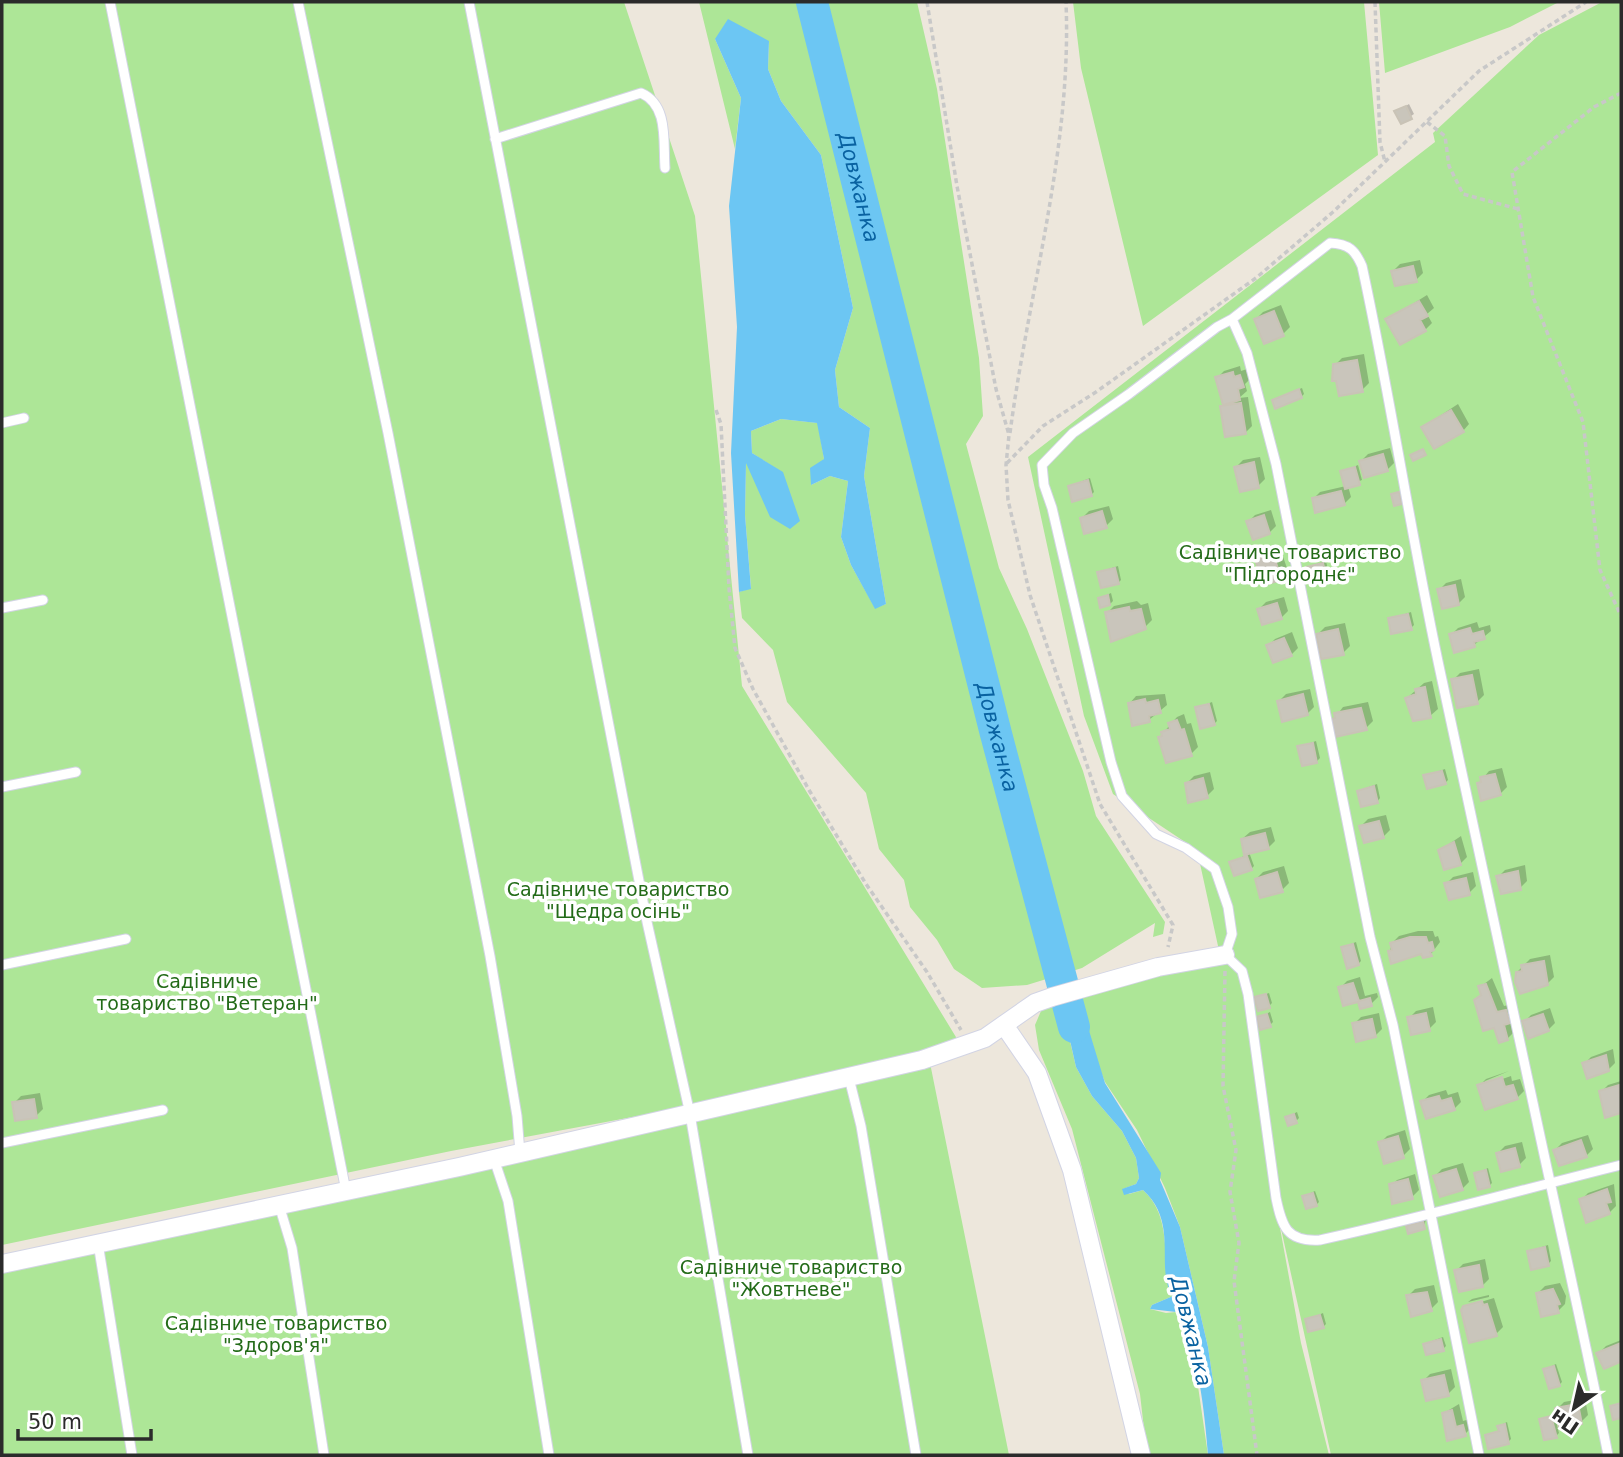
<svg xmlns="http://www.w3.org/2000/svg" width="1623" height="1457" font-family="'DejaVu Sans',sans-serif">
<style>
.green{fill:#ade697}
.water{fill:#6cc6f3}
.shadow{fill:#0003}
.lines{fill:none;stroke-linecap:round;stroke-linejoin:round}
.river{stroke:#6cc6f3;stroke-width:32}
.building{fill:#c9c5bb;stroke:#c9c3b6;stroke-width:2}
.lane-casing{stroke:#d2d4e4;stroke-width:11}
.street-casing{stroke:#d2d4e4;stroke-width:20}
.path{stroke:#c8c8c8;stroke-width:3.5;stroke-dasharray:5 3.5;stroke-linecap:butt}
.lane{stroke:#fff;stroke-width:9}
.street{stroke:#fff;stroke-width:18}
.labels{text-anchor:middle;stroke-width:7;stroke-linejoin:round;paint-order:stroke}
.park-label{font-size:19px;fill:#236b18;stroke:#fff}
.water-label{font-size:21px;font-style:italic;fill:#0962a1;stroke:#fff}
</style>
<rect width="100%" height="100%" fill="#ede7dc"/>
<path class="green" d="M2,2H624L695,216L742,686L959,1042L884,1070L451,1151L2,1245Z
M699,2H917L937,89L979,358L983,416L966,444L999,568L1027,629L1083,771L1096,816L1165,922L1163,934L1153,937L1155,923L1082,968L1027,985L982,988L954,969L937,940L910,907L904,880L879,849L866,793L787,702L773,650L742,618L739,592L751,588L745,515L746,461L783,473L752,453L751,431L781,419L818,423L824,459L811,485L830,476L848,481L841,537L851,565L875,608L886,604L864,476L870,428L839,407L835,370L853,308L821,155L781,101L768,69L769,41L715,39L741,98L735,149Z
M1073,2H1364L1378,155L1143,326L1081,68Z
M1379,2H1559L1510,27L1385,73Z
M1602,2H1621V1455H1331L1276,1206L1301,1343L1329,1455H1224L1208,1347L1180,1227L1165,1188L1137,1130L1105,1082L1073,1003L1076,990L1220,955L1197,850L1113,794L1084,716L1028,457L1435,142L1433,133L1539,35Z
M1054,1005H1067L1063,1011L1076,1067L1092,1096L1122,1131L1136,1158L1139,1178L1136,1184L1123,1189L1129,1194L1143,1190C1174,1218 1160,1261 1173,1296L1152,1305L1150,1309L1166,1313L1176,1312L1193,1352L1208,1455H1147L1140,1394L1072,1129L1039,1050L1035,1025L1041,1011Z
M930,1063L1009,1455H2V1264Z"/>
<path class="water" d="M728,19L769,41L768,69L781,101L821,155L853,308L835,370L839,407L870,428L864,476L886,604L875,609L851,565L841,537L848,481L830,476L811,485L810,468L824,459L817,423L781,419L751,431L752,453L783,472L800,521L790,529L770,517L746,463L745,515L751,589L739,592L731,453L737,327L729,206L741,98L715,39Z
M1073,1003L1084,1014L1105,1083L1161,1173L1160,1180L1180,1227L1208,1347L1224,1455H1208C1205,1416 1198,1344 1176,1312L1150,1309L1152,1305L1173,1296C1154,1270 1180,1223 1143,1190L1124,1195L1122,1189L1136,1184L1139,1178L1136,1158L1122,1131L1092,1096L1076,1067L1062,1005Z"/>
<path class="shadow" d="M1409,104L1414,114L1402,122L1396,112Z
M1420,260L1423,273L1416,280L1393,271L1400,264Z
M1427,295L1434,308L1427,314L1432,323L1425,330L1387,320Z
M1281,305L1290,327L1283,334L1256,319L1263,312Z
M1364,354L1369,383L1362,390L1333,379L1335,365L1342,358Z
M1240,366L1241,371L1247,369L1250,379L1245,384L1247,391L1239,398L1248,397L1252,426L1245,433L1222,407L1225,404L1217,378L1224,371Z
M1302,388L1304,394L1301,397L1274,400Z
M1458,404L1469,424L1463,431L1423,427Z
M1390,448L1394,463L1387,470L1361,461L1368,454Z
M1260,457L1265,479L1258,486L1236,467L1243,460Z
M1358,465L1362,480L1348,486L1351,497L1344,504L1313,499L1320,492L1346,486L1342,472Z
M1090,478L1094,492L1091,495L1070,486Z
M1109,506L1113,519L1106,526L1082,518L1089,511Z
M1271,510L1276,526L1269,533L1248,522L1255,515Z
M1280,548L1288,571L1281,578L1257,559L1264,552Z
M1326,561L1328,570L1325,573L1307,567Z
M1118,566L1121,580L1118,583L1099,572Z
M1461,579L1465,597L1458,604L1439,590L1446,583Z
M1111,593L1113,601L1110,604L1100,598Z
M1284,597L1288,611L1281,618L1259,609L1266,602Z
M1137,601L1141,605L1148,603L1152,620L1145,627L1107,613L1114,606Z
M1411,612L1414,625L1411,628L1390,619Z
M1477,622L1479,628L1490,625L1491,631L1474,645L1451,635L1458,628Z
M1345,623L1350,646L1343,653L1318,634L1325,627Z
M1292,632L1298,648L1291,655L1268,646L1275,639Z
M1479,669L1484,695L1477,702L1453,680L1460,673Z
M1432,681L1438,709L1430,716L1410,714L1407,698L1424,683Z
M1310,689L1314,707L1307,714L1279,701L1286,694Z
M1165,694L1167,705L1149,720L1130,703L1136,696Z
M1212,702L1217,721L1214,724L1197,708Z
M1368,702L1373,721L1366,728L1333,720L1343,707Z
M1184,714L1187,724L1191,723L1198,747L1191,754L1163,733L1177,717Z
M1316,741L1320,758L1317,761L1299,747Z
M1502,768L1507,787L1500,794L1479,783L1489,771Z
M1445,769L1448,780L1445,783L1425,776Z
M1210,772L1214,789L1207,796L1187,783L1194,776Z
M1377,784L1380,798L1377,802L1358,791Z
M1386,815L1390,830L1383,837L1361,826L1368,819Z
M1271,827L1275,841L1268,848L1249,852L1254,866L1251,869L1231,862L1246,855L1242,839L1250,832Z
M1461,836L1467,857L1460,864L1440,850Z
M1525,865L1527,881L1520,888L1498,877L1505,870Z
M1284,866L1289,883L1282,890L1256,879L1263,872Z
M1473,872L1476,886L1469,893L1446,884L1453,877Z
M1418,931H1433L1435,937L1438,936L1440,942L1431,954L1390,951L1392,943L1399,936Z
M1356,942L1361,961L1358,964L1343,947Z
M1550,955L1554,977L1547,984L1517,972L1530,959Z
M1360,977L1365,996L1377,993L1378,997L1371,1004L1361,1007L1359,1000L1344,1004L1340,988L1347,981Z
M1492,978L1504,1006L1513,1004L1514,1032L1507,1039L1480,987Z
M1269,993L1272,1003L1269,1006L1256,998Z
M1433,1007L1436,1022L1429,1029L1409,1018L1416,1011Z
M1550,1008L1555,1023L1548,1030L1524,1022L1531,1015Z
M1270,1012L1273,1022L1270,1025L1258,1018Z
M1379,1013L1382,1029L1375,1036L1354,1024L1361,1017Z
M1613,1049L1615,1063L1608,1070L1584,1064L1591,1057Z
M1509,1071L1485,1081V1085L1511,1076L1512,1081L1520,1079L1524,1091L1517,1098L1479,1086L1486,1079Z
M1621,1081V1111L1606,1116L1601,1092L1608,1085Z
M1446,1090L1448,1095L1458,1092L1461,1102L1454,1109L1422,1102L1429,1095Z
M40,1093L43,1109L36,1116L14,1103L21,1096Z
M1297,1112L1299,1118L1296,1121L1287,1117Z
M1405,1130L1410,1149L1403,1156L1380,1143L1387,1136Z
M1588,1135L1593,1149L1586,1156L1555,1150L1562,1143Z
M1522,1142L1526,1158L1519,1165L1498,1153L1505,1146Z
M1463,1163L1469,1182L1462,1189L1435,1176L1442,1169Z
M1488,1168L1492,1183L1489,1186L1476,1174Z
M1415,1174L1419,1190L1412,1197L1390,1187L1397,1180Z
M1614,1184L1616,1206L1609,1213L1581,1200L1588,1193Z
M1315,1191L1319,1202L1316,1205L1304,1196Z
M1426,1219L1424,1227H1407L1410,1224Z
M1548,1245L1551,1261L1548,1264L1529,1251Z
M1485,1259L1489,1279L1482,1286L1456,1271L1463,1264Z
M1560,1283L1566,1296L1565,1304L1558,1311L1538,1293L1545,1286Z
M1434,1285L1438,1302L1431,1309L1408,1296L1415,1289Z
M1489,1295V1297L1468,1302L1472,1299Z
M1494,1298L1503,1327L1496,1334L1464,1307Z
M1323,1313L1326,1324L1323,1327L1307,1320Z
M1443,1337L1446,1346L1443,1349L1424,1344Z
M1621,1340L1619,1361L1599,1353L1606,1346Z
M1556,1364L1562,1382L1559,1385L1545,1369Z
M1451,1369L1455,1387L1448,1394L1423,1381L1430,1374Z
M1585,1398L1588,1415L1581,1422L1557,1409L1564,1402Z
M1459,1404L1463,1421L1470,1419L1472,1427L1465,1434L1448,1439L1444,1413Z
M1554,1414L1559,1433L1556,1436L1541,1420Z
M1507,1422L1511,1439L1508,1442L1487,1435L1500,1430L1499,1426Z"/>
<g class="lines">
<path class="river" id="s1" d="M812,2L996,734L1074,1027"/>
</g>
<path class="building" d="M1406,106L1412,119L1401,124L1394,111Z
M1413,266L1417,282L1395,286L1391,271Z
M1419,301L1428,316L1420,320L1426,331L1400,345L1385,319Z
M1274,311L1284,336L1264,344L1254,319Z
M1357,360L1363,392L1339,396L1336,381H1332L1333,364Z
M1233,372L1234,377L1240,375L1244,387L1238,389L1240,400L1223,405L1215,377Z
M1299,389L1302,398L1275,409L1272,400Z
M1241,403L1246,434L1225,437L1220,406Z
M1451,410L1464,432L1434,449L1421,427Z
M1423,449L1426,455L1413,461L1410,455Z
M1383,454L1388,471L1364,478L1359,461Z
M1254,462L1259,488L1240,492L1234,467Z
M1355,467L1360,485L1345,489L1340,471Z
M1088,480L1092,496L1072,502L1068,486Z
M1341,491L1345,505L1315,513L1312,498Z
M1399,492L1402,504L1394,506L1391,494Z
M1102,511L1107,528L1084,534L1080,518Z
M1264,515L1270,534L1253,540L1246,521Z
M1273,554L1282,580L1263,585L1255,559Z
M1323,563L1326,575L1308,579L1306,567Z
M1115,568L1119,584L1101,588L1097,572Z
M1455,585L1459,605L1442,609L1437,589Z
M1108,595L1110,605L1100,608L1098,598Z
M1277,603L1282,619L1262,625L1257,609Z
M1129,607L1130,611L1141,609L1146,629L1111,642L1105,612Z
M1408,614L1412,630L1391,634L1388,618Z
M1470,628L1472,634L1483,631L1485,639L1474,642L1475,647L1454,653L1449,634Z
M1338,629L1344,655L1321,659L1316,634Z
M1284,638L1292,656L1273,663L1266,645Z
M1472,675L1478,704L1457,708L1451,679Z
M1425,687L1431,718L1413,721L1405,698L1416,694L1415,689Z
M1303,694L1308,715L1282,722L1277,701Z
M1145,699L1146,703L1158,700L1161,713L1149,716L1150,722L1132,726L1128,703Z
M1209,704L1215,725L1200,729L1195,707Z
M1361,708L1367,730L1335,737L1331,719L1335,718L1334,713Z
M1177,720L1181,730L1184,729L1192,756L1166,763L1158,737L1162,736L1161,732L1170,729L1168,723Z
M1313,743L1317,763L1302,766L1297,746Z
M1442,771L1446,784L1427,789L1423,775Z
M1495,774L1501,795L1481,801L1477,783L1481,782L1480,777Z
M1203,778L1208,798L1188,803L1185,783Z
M1374,786L1378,803L1361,807L1357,791Z
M1379,821L1384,838L1364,843L1359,826Z
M1265,833L1269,849L1244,855L1241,839Z
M1454,842L1461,865L1444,870L1438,850Z
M1247,856L1252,870L1234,876L1229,862Z
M1518,871L1521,890L1501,894L1496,876Z
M1277,872L1283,892L1260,898L1255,879Z
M1466,878L1470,895L1449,900L1444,883Z
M1410,937H1426L1428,943L1432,942L1434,950L1430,952L1432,956L1423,958L1421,954L1391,964L1388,951L1392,950L1390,943Z
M1353,944L1359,965L1347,969L1341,947Z
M1544,961L1548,985L1520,994L1515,982L1516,972L1522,971L1521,965Z
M1353,983L1359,1001L1370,998L1372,1006L1360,1009L1358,1002L1343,1006L1338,987Z
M1486,984L1497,1012L1506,1010L1510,1023L1504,1025L1508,1040L1499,1043L1494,1028L1483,1031L1474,1000L1481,995L1478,986Z
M1266,994L1270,1008L1258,1011L1254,997Z
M1426,1013L1430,1031L1411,1035L1407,1017Z
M1267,1014L1271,1027L1260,1030L1256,1017Z
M1543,1014L1549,1031L1528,1039L1522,1021Z
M1372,1019L1376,1037L1356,1042L1352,1023Z
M1606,1055L1609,1071L1587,1079L1582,1063Z
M1502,1077L1505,1087L1513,1085L1518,1099L1485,1110L1477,1085Z
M1619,1085L1621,1113L1605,1118L1599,1091Z
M1439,1096L1441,1101L1451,1098L1455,1110L1426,1119L1420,1101Z
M34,1099L37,1118L15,1121L12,1102Z
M1294,1114L1297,1123L1288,1126L1285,1117Z
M1398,1136L1404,1158L1384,1164L1378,1142Z
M1581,1140L1587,1157L1559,1166L1553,1150Z
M1515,1148L1520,1167L1501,1172L1496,1153Z
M1456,1169L1463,1190L1440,1197L1433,1176Z
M1486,1170L1490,1187L1478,1190L1474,1173Z
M1408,1179L1413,1199L1392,1204L1389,1184Z
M1607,1189L1611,1202L1606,1203L1610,1214L1586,1223L1579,1199Z
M1313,1193L1317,1206L1306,1209L1302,1196Z
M1423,1221L1425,1229L1408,1234L1406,1226Z
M1545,1247L1549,1266L1531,1270L1527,1251Z
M1479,1265L1483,1287L1459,1292L1454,1270Z
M1553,1289L1560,1304L1557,1305L1559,1313L1541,1317L1536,1293Z
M1427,1292L1432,1311L1411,1317L1406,1295Z
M1482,1301L1483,1305L1487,1304L1497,1336L1469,1343L1461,1310L1463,1306Z
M1320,1315L1324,1328L1308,1332L1305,1319Z
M1441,1339L1444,1351L1426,1355L1423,1344Z
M1621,1343L1620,1362L1604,1369L1596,1353Z
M1554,1366L1560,1386L1549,1389L1543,1369Z
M1444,1375L1449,1396L1426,1401L1421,1380Z
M1621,1403V1418L1613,1420L1610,1406Z
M1578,1404L1582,1424L1559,1428L1555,1408Z
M1452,1410L1456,1427L1463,1425L1466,1436L1447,1441L1442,1413Z
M1551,1416L1557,1438L1544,1440L1539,1419Z
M1505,1424L1509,1444L1488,1449L1485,1435L1499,1431L1497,1426Z"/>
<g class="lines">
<defs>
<path id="lane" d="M110,2L346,1191
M298,2L388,433L490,956L517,1116L520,1153
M469,2L647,922L690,1114L748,1455
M495,139L641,93C669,105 663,142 665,168
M1232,319L1247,353L1276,464L1370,937L1393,1025L1479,1455
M2,423L24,418
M2,608L43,600
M2,787L76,772
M2,965L126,939
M849,1078L861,1126L916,1455
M2,1143L163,1110
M494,1159L508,1201L549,1455
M279,1205L292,1248L324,1455
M98,1243L132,1455
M1608,1455C1585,1337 1558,1221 1533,1103C1502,962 1473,821 1442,680C1412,543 1392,404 1362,266C1355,250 1349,244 1330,243L1232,319L1217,327L1129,394L1073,433L1042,465L1044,485L1052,508L1111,762L1122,796L1156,834L1186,848L1215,869L1228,907L1232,934L1225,955L1242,971L1248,994L1276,1198C1282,1227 1287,1242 1320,1240C1421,1218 1521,1190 1621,1165"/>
<path id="street" d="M1004,1025L1037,1073L1072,1170L1141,1455
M2,1264L459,1167L922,1060L985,1038L1035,1003L1052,997L1158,967L1225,955"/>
</defs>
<use href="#lane" class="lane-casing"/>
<use href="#street" class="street-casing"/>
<path class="path" d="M927,2L957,186L996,389L1009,435L1006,465L1008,500L1030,595L1100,804L1173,925L1168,947
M1375,2L1380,142L1385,162
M1621,93L1594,107L1512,172L1533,297L1583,422L1600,570L1621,616
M1427,122L1445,136L1449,166L1463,194L1518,209
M716,410L721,424L729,588L735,648L753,689L809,790L866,884L927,972L961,1030
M1010,433C1029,289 1072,148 1066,2
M1007,463L1043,426L1096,392L1256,278L1333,212L1479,71L1586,2
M1225,971L1223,1086L1236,1150L1230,1192L1239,1243L1234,1281L1257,1455"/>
<use href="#lane" class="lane"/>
<use href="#street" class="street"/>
</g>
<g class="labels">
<g class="park-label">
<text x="1290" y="559">Садівниче товариство<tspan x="1290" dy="22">"Підгороднє"</tspan></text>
<text x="618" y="896">Садівниче товариство<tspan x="618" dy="22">"Щедра осінь"</tspan></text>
<text x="207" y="988">Садівниче<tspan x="207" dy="22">товариство "Ветеран"</tspan></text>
<text x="791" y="1274">Садівниче товариство<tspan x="791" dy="22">"Жовтневе"</tspan></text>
<text x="276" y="1330">Садівниче товариство<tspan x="276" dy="22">"Здоров'я"</tspan></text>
</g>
<g class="water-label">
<text dy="7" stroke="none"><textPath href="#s1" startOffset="191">Довжанка</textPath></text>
<text dy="7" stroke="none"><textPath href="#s1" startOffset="758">Довжанка</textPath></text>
<text transform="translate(1191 1331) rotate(76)" y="7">Довжанка</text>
</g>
</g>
<rect width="1623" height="1457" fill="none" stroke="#2b2b2b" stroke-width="7"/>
<g transform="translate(1574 1408) rotate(214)" stroke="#ffffff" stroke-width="5" paint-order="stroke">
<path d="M0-5L12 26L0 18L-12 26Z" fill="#2b2b2b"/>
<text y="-10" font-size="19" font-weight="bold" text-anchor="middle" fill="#2b2b2b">Пн</text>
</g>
<path d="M18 1429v10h133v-10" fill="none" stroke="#2b2b2b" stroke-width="3.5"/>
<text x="28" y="1429" font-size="21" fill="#2b2b2b" stroke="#ffffff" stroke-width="5" paint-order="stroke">50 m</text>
</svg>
